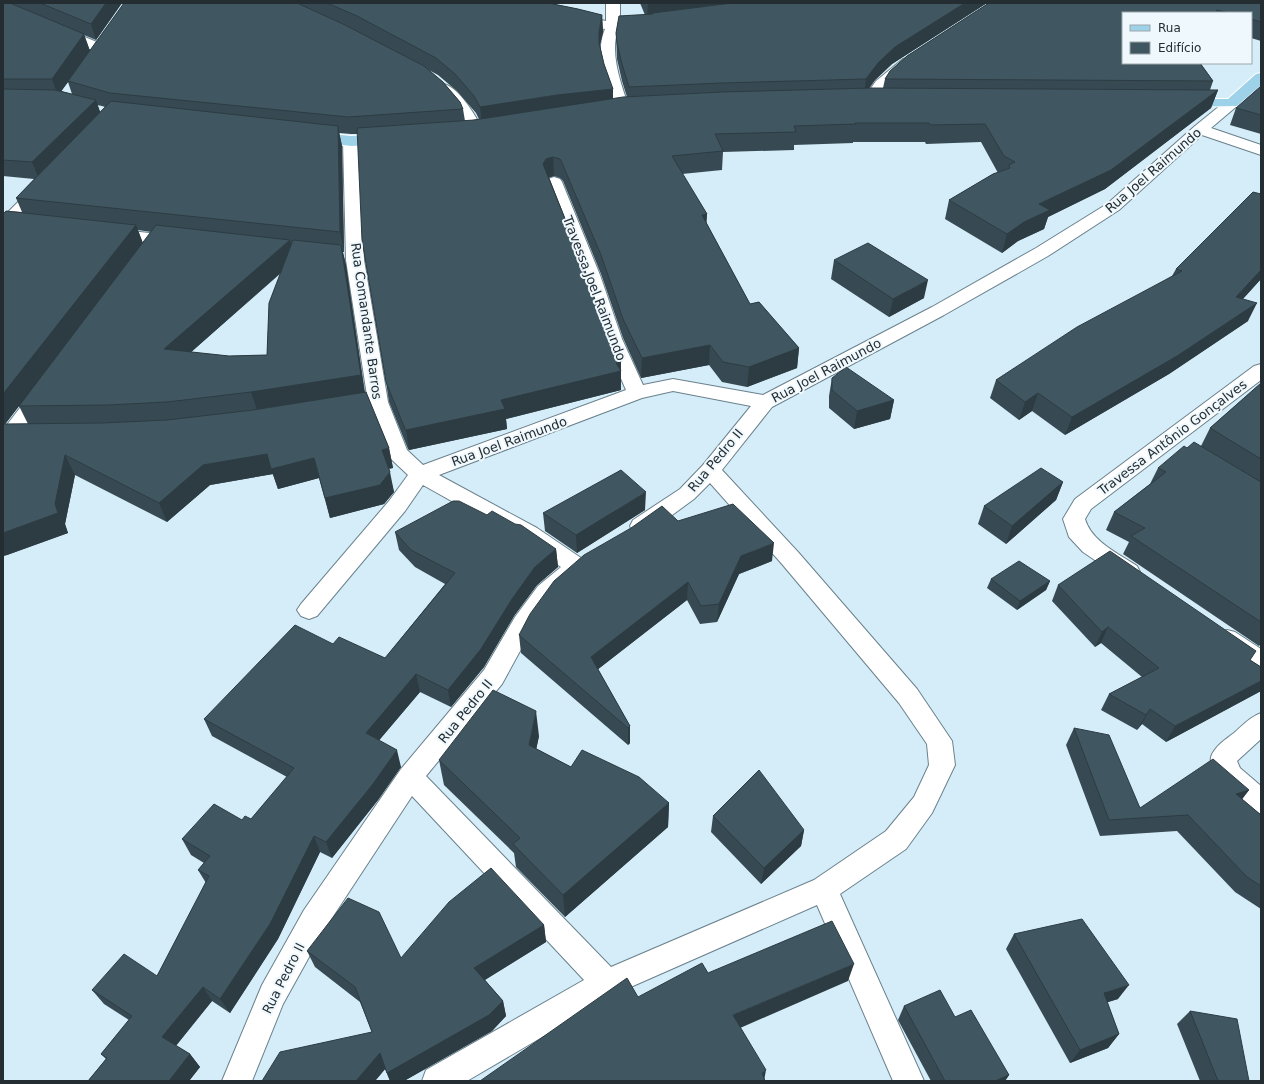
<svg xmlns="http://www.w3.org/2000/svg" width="1264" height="1084" font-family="'DejaVu Sans',sans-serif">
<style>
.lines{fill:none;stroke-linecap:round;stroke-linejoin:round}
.minor-casing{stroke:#6a818c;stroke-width:2}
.major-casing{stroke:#fff;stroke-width:2}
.minor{fill:#fff;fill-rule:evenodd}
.major{fill:#9ed2e8;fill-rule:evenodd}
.wall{fill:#374a53;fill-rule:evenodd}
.shaded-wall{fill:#2d3c43}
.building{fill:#405660;stroke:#2d3c43}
.labels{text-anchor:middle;stroke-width:4;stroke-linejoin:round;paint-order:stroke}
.street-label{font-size:13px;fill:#242d32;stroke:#eef8fd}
</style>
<rect width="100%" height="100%" fill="#d4edf9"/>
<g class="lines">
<defs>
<path id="minor" d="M3,3L104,45L106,48L104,51L99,52L94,51L3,12Z
M606,3H620V22L647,20L652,21L654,24L652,27L618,30C609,53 622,87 630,110L628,113L623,114L618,113L616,110C607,86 594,54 605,29L569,22L567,19L569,16L574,15L606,21Z
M908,58L913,59L915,62L913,65L886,87L874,104L869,105L864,104L862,101L876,81L903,59Z
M444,84C460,88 477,118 484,132L481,135L476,137L471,135L457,112L437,88L439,85Z
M1232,99L1237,100L1239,103L1237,106L1211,128L1261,145V155L1202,135L1119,210L1048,256L944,315L772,407L722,470L798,552L917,689L952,741L955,765L932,813L906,849L840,894L924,1081H893L817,905L617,993L467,1081H422L426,1070L584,980L412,796L324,930L283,1004L252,1081H222L262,985L304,910L401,769L484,670L515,617L538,586L561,567L521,540L423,485L405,511L317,616L309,619L301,616L297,610L301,604L389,501L408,475L391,459L388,454L368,402L346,260L343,141L346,138L351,136L356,138L359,141L364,260L388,402L407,450L423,465L626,390L604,339L582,275L546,182L548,179L554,177L560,179L562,182L600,275L622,339L643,385L673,379L763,395L932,307L1036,248L1107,204L1195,126L1227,100ZM673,391L751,406L703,465L680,489L633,520L630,526L633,532L641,534L649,532L694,499L710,483L782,564L899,703L927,744L929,765L914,797L886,831L814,880L611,967L426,776L502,684L531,631L554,598L578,578L587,566L584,560L537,528L439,475L642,398Z
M42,182L48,184L50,187L48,190L9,230L3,231V217L36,184Z
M112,229L177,236L183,237L186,241L183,245L177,246L106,238L104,234L106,230Z
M1261,364V380L1091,509L1085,519C1091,541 1119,554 1137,566L1140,572L1137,578L1129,581L1121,578L1083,552L1069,537L1063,519L1075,499L1254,366Z
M42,387L49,388L52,393L49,398L17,440L10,442L3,440V430L35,388Z
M1227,630L1235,632L1261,649V672C1248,667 1222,651 1215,639L1219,632Z
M1261,713V739L1237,761L1240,768L1261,786V814C1245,808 1207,777 1211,757C1214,747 1226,739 1234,733C1243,725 1250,717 1261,713Z"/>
<path id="major" d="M1261,73V85L1237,106L1183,107L1178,106L1176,103L1178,100L1183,99H1228L1256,74Z
M311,132L351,136L388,134L393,136L396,139L393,142L388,144L351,146L306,140L303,137L306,134Z"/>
</defs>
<use href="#minor" class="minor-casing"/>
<use href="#major" class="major-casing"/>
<use href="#minor" class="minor"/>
<use href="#major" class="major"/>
</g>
<path class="wall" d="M3,3H122L96,40L84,35L90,51L124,3H550H549L578,9L602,15L603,32L600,45L604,64L613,89V99L627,97L622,81L617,59L616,33L619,16L645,15L640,3H987L892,64L875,80L869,88H883L885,79L890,71L907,56L989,3H1261V41L1251,38V13H1123V63H1200L1213,81L1210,90H1218L1211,108L1105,189L1048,217L1044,229L1018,241L1002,253L945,219L949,200L993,174L998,173L981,142L926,144L925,142H853V143L794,145V150L723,152L722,170L682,174L707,214L706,222L750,304L759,302L799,348L797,368L747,387L722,382L709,365L641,378L623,338L601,274L563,181L560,178L554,176L549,177L580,256L602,320L621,362V390L506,419L507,429L409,450L408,449L389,402L386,382L362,240L358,134H351L339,133L342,146L344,252H343L346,265L365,392H366L389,448L393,468L388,469L394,492L384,504L330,518L319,478L278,489L273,474L210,485L167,522L75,475L65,524L68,533L7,555L3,556V214L6,211L22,212L16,198L34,179L3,176ZM427,69L438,75L457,91L476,113L479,119L465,121L463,109L460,102L443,82ZM68,82L72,94L61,91ZM97,105L102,106L105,107L100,112ZM138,230L151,232L143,243ZM281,273L269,303L267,355L229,356L191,352ZM19,406L28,424H5Z
M1261,86V134L1230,125L1236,108Z
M1261,194V279L1243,299L1248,321L1169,374L1065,435L1032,411L1019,420L990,398L996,380L1172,276L1176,269Z
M834,260L924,298L889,317L831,279Z
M832,378L894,400L890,419L854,429L829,408V396Z
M1261,383V644L1259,646L1123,554L1129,542L1106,530L1114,512L1150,484L1158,468L1187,448L1201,446L1210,428Z
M1063,482L1056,500L1006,544L978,524L984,506Z
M645,510L577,553L545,531L543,513Z
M678,521L772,561L739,574L717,622L700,624L687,600L598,669L630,726V743L628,745L521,653L519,635Z
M395,532L556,549L558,567L537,585L514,616L484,667L451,707L420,692L379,740L401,767L378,800L332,858L320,852L278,939L230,1013L212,1001L176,1046L190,1054L200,1067L189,1081H88L106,1059L101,1054L129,1020L104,1004L92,990L157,976L206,883L198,870L204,863L191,855L182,839L242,820L251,819L287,777L212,736L204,719L333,644L385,658L445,584L415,567L399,550Z
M991,579L1050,581L1046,590L1017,610L987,588Z
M1058,585L1250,660L1261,667V691L1166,742L1142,724L1137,730L1101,710L1109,694L1142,677L1101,643L1095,647L1052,601Z
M1074,728L1140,808L1249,790L1242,799L1261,815V909L1235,892L1177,831L1100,836L1066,745Z
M539,736L536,749L571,767L669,803L668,827L565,917L516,867L514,853L444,785L439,760Z
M713,816L804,830L801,846L761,884L711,832Z
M544,925L546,942L485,980L503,1001L506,1016L492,1031L404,1081H390L385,1069L375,1081H262L372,1032L360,1002L315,967L307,951L401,958Z
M1014,934L1118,999L1107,1002L1119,1034L1108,1048L1070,1063L1006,949Z
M904,1006L1009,1075L1005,1081H931L898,1020Z
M1190,1011L1249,1081H1200L1177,1024Z"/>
<path class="shaded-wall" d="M106,3H122L96,40L91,24Z
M648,3H771L653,14V13V18L647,19Z
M965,3H987L892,64L875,80L864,96L866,79L878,63L895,47Z
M602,15L603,32L599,49V32Z
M84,34L90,51L58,96L52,79Z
M613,89V106L482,124L480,107L557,95Z
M1218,90L1211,108L1105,189L1048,217L1044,229L1018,241L1002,253L1007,234L1039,204Z
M96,100L102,117L39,179L32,162Z
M338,126L342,146L344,252L340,232Z
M553,157L554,176L548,178L543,164L546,159Z
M707,214L706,233L702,215Z
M136,225L143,244L3,427V394Z
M290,240L295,260L171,370L164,349Z
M341,245L346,265L365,396L258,413L251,392Z
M1261,270V279L1228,315L1236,297Z
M928,280L924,298L889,317L893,299Z
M1257,303L1248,321L1169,374L1065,435L1072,417Z
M710,345L709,365L641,378L642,358Z
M799,348L797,368L747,387L749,367Z
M621,362V390L506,419L507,429L409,450L406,430L616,363Z
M1038,393L1032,411L1019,420L1025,402Z
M894,400L890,419L854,429L857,411Z
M389,448L393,468L386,469L382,450Z
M267,454L273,474L210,485L167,522L159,503L203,465Z
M65,455L75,475L65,524L68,533L7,555L3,556V533L55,504Z
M314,458L319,478L278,489L271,469Z
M390,472L394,492L384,504L330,518L325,498Z
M1063,482L1056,500L1006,544L1012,526Z
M646,492L645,510L577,553L576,535Z
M774,543L772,561L739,574L717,622L719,604L741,556Z
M556,549L558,567L537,585L514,616L484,667L451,707L448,690L512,599L535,567Z
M1050,581L1046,590L1017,610L1020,601Z
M688,582L687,600L592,674L591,657Z
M1108,627L1101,643L1095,647L1102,632Z
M416,674L420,692L371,750L366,733Z
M1261,681V691L1166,742L1175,726Z
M1150,709L1142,724L1137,730L1146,715Z
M536,711L539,736L532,770L529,745Z
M630,726V743L628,745V728Z
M397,750L401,767L378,800L332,858L326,842Z
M1249,790L1237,806L1236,794Z
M669,803L668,827L565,917L563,895Z
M804,830L801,846L761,884L764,868Z
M314,836L320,852L278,939L230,1013L220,999Z
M544,925L546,942L478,984L474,968Z
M854,964L848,981L731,1032L733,1015Z
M1129,985L1118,999L1093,1007L1104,993Z
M203,987L212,1001L172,1050L162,1037Z
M503,1001L506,1016L492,1031L404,1081H390L387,1073Z
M1119,1034L1108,1048L1070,1063L1080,1050Z
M380,1053L386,1068L375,1081H356Z
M190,1054L200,1067L189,1081H169Z
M766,1070L764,1081L762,1073Z
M1009,1075L1005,1081H995Z"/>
<path class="building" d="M3,3H10L84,34L52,79H3Z
M40,3H106L91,24Z
M124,3H297L345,25L424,66L443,82L460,102L463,109L348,117L110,93L68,81Z
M327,3H548L578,9L602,15L599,32V43L604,64L613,89L557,95L480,107L474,96L455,74L436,58L357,16Z
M732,3H965L895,47L878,63L866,79L722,83L629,87L622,64L617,43L616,33L619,16L653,14V13Z
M989,3H1261V22L1251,19V13H1229L1217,10L1215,13H1123V63H1200L1213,81L885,79L890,71L907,56Z
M1261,86V115L1236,108Z
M872,88L1218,90L1111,170L1039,204L1050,210L1024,222L1007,234L949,200L993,174L1010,168L1009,165L1015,162L1004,156L985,124L930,125L929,123H855L856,124L794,126L796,132L715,134L723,151L672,156L707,214L702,215L750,304L759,302L799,348L749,367L723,362L710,345L642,358L623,319L601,255L562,163L560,159L553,157L546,159L543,164L580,256L602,320L621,362L616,363L621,371L501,400L505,409L406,430L405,429L386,382L362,240L357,128L474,120L623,97L722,92Z
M3,89L55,90L96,100L32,162L3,160Z
M111,101L338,126L340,232L16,198Z
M1253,192L1261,194V270L1236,297L1257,303L1177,356L1072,417L1038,393L1025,402L996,380L1077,327L1182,271L1176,269Z
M6,211L136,225L3,394V214Z
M156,225L290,240L164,349L229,356L267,355L269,303L293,240L341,245L361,375L251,392L167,402L108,405L19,406Z
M868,243L928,280L893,299L834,260Z
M846,367L894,400L857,411L832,390V378Z
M1261,383V459L1210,428Z
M366,392L389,448L382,450L390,472L380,485L325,498L314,458L271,469L267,454L203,465L159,503L65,455L55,504L58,513L3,533V424L102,423L167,420L253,410Z
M1194,442L1261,482V622L1131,536L1145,528L1114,512L1166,472L1158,468L1184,446L1187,448Z
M1041,468L1063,482L1012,526L984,506Z
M621,470L646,492L576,535L543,513Z
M453,501H459L487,515L492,511L515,524L521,525L556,549L535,567L512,599L481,649L448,690L416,674L366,733L397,750L373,784L326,842L314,836L270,924L220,999L203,987L162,1037L190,1054L169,1081H88L107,1058L101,1054L132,1016L92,990L124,954L157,976L209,876L198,870L210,856L182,839L214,804L242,820L245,816L251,819L294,768L204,719L295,625L333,644L339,637L385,658L455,573L411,550L395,532Z
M733,504L774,543L741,556L719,604L701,606L688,582L591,657L630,726L628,728L519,635L530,614L554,581L584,555L631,528L662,506L678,521Z
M1110,551L1256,651L1250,660L1261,667V681L1175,726L1150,709L1146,715L1109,694L1159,668L1108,627L1102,632L1058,585Z
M1019,561L1050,581L1020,601L991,579Z
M493,690L536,711L529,745L571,767L582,750L639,777L669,803L563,895L513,844L520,838L439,760Z
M1074,728L1109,735L1140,808L1213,759L1249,790L1236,794L1261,815V886L1247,877L1188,815L1109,820Z
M759,770L804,830L764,868L713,816Z
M491,868L544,925L474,968L503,1001L489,1015L387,1073L380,1053L356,1081H262L280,1052L372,1032L355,987L307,951L348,898L379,912L401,958L449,902Z
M1082,919L1129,985L1104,993L1119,1034L1080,1050L1014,934Z
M832,921L854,964L733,1015L766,1070L762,1073L765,1081H480L627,978L638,997L702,963L708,973Z
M940,990L955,1017L971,1010L1009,1075L995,1081H945L904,1006Z
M1190,1011L1237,1019L1249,1081H1218Z"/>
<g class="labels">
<g class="street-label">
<text transform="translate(1153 170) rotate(-41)" y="5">Rua Joel Raimundo</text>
<text transform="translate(595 288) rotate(69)" y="5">Travessa Joel Raimundo</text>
<text transform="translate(367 321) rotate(82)" y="5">Rua Comandante Barros</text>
<text transform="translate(826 370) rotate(-28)" y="5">Rua Joel Raimundo</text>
<text transform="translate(1172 437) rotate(-37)" y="5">Travessa Antônio Gonçalves</text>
<text transform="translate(509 441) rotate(-20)" y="5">Rua Joel Raimundo</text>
<text transform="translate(715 460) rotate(-50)" y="5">Rua Pedro II</text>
<text transform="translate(465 711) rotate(-51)" y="5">Rua Pedro II</text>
<text transform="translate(283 978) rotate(-63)" y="5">Rua Pedro II</text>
</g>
</g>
<rect width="1264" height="1084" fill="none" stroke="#242d32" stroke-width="8"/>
<rect x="1122" y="12" width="130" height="52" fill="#eef8fd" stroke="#9da7ac"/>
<rect x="1130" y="25" width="20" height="6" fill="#9ed2e8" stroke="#9da7ac"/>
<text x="1158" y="32" font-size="12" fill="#242d32">Rua</text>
<rect x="1130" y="42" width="20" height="12" fill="#405660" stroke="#9da7ac"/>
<text x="1158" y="52" font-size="12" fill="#242d32">Edifício</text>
</svg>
